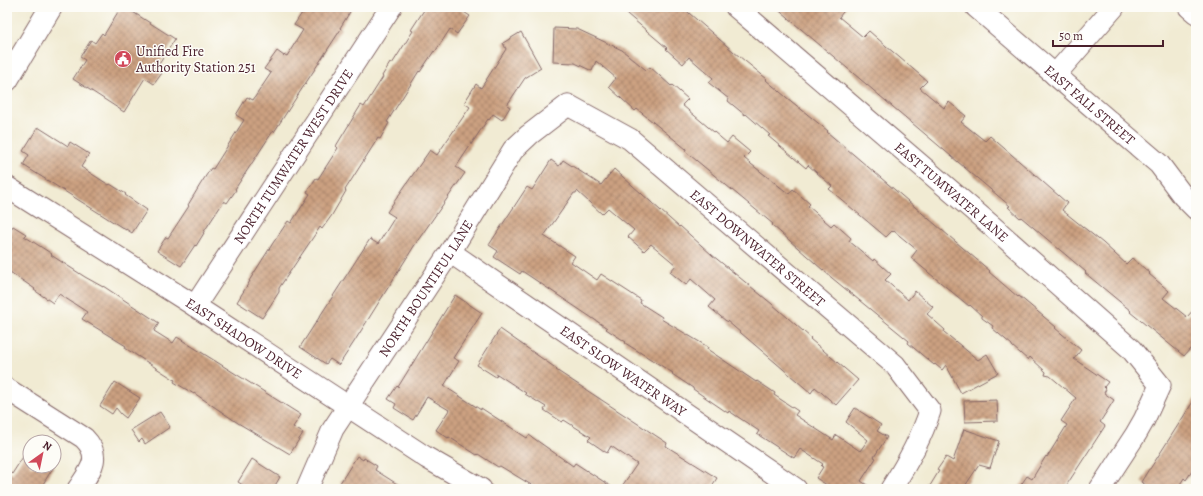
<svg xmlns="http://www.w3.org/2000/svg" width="1203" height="496" font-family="Alegreya,serif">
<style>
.building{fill:url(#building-cross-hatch)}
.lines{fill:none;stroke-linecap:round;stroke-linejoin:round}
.minor-casing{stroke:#846666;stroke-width:23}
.major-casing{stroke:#846666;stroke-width:24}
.minor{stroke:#fff;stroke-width:21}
.major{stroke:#fff;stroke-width:22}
.labels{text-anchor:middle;stroke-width:3;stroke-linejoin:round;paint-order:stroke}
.poi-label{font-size:14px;fill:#4a1f2b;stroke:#fdfcf7;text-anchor:start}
.street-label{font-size:14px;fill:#4a1f2b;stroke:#fdfcf7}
</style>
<defs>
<pattern id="building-cross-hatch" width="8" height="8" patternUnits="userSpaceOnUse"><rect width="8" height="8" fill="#cca181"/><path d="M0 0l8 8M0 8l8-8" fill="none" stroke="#a8836a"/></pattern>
</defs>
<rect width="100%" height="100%" fill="#fdfcf7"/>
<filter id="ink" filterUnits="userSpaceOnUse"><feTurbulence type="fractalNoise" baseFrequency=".025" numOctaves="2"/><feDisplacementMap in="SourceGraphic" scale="8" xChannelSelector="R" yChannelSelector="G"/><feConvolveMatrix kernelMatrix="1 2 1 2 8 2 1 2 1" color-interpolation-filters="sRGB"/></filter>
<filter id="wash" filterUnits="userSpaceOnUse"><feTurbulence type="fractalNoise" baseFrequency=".012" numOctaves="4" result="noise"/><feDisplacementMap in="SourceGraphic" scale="16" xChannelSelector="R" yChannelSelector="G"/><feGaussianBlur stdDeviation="0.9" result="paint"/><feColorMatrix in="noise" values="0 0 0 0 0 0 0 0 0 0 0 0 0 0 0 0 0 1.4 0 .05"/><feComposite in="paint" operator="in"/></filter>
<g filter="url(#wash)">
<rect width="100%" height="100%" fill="#f1ebd3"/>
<g id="blocks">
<path class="building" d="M121,7H125L175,39L156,69L162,73L154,84L145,78L124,112L73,79L85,60L80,57L91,40L95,43L102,33L104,35Z
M306,7H353L340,28L341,29L294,101L274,132L273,131L235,189L236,190L227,203L224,201L203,233H204L196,246L195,245L181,266L157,251L166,237L168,238L189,206L188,205L200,185L211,168L213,169L244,120L236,115L247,97L253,100L271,73L264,69L277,51L284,56L285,55L287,56L303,30L294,25Z
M426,7H456L470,16L457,34L450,29L435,52L434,51L420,72L419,71L387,122L389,123L380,139L378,138L345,190L346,191L332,215L322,229L320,227L279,288V292L262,318L237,302L250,281H249L273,243L288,221L291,223L310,194L307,192L316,178L318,179L338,148L336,146L353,118L361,105L364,107L383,77L382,76L390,63L392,64L413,31L411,30Z
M632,7H682L734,52L767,79L766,80L786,97L828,131L827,132L847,149L990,271L989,272L1018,297L1019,296L1056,327L1055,328L1081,350L1074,359L1108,382L1104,387L1106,389L1104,393L1114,400L1100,422L1105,426L1064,489H1018L1027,476L1032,479L1046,456L1047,457L1067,425L1061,421L1076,398L1050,376L1045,375L1046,372L1030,357L1028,360L1012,346V345L992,328L993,326L982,318V316L970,305L969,306L911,258L917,250L894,231L893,232L892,231L886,237L829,189L832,186L808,165L806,168L768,136L770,135L746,114L745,115L728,101L729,99L709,83L713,78L689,57L683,64L666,49L667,48L627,14Z
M775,7H847L839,17L863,37L869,31L886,46L927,81L920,88L944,108L949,102L966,116L961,122L985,141L990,136L1027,168L1067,203L1062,210L1103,243L1126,264L1132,258L1150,273L1149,274L1169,291L1163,298L1187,317L1196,307V342L1184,356L1130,312L1131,311L1085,273L1086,272L1021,217L1020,218L1008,207L1010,206Z
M554,28L577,29L622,50L646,70L650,67L671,86L672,85L688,99L682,105L727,143L732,137L750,152L744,158L751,164L789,194L793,189L810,204L808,206L831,226L834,223L851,238L849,241L873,261L874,259L891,274L885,280L908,300L915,291L933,307L927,314L945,330L944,332L978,360L987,354L998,373L961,393L946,365L942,370L935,364L934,365L908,343L909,341L832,278L772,225L773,224L685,151L686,149L637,109L635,111L621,98L609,87L616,78L596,61L592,71L575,63L553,62Z
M521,32L541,68L525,78L507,105L510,107L502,120L493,114L489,120L488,119L456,167L465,173L416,243L354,342L339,365L330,359L326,364L300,347L370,239L378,244L395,217L387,212L430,150L437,155L470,107L464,103L476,84L481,88L506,49L503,43Z
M38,127L68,146L70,142L89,154L81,167L109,185L110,184L126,194L125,195L147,210L132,233L126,229V230L23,165L29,155L23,151Z
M551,160L559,166L563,160L601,185L614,169L679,227L680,226L712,255L772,304L811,338L810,339L858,380L836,405L815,387L811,393L727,321H726L709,307L715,300L691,279L686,285L670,272L676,265L651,244L644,251L628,237L634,230L608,208L602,214L577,191L576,193H574L544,236L575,256L571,262L597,280L601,274L641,300L640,303L662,317L661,319L708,347L707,349L756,382L757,381L775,393L774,395L798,411L795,415L833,440L836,435L860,451L868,440L846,422L855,408L881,425L877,431L887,437L874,457L876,458L861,481L873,489H833L816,478L823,467L821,466L823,464L800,449L794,458L757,434L759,431L729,411L728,413L693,389V388L672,374L673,373L625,343L626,342L606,329L607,328L522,271L520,274L494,257L498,251L489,245L527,187L532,190Z
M13,226L26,234L24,236L52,254L51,255L85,277L103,287V286L159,323L154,331L173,343L177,337L301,415L293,427L303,433L290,454L238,423L194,393V394L174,382L175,380L125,348L126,346L82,319L87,312L59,294L53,303L34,290L35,289L7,270V235Z
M455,295L482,313L453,358L459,361L444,386L481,410V408L527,438L529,435L573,466L575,463L615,489H538L500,466L498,467L478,454L477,455L449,437L448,438L436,430L449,410L427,397L413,420L394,408L396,404L388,399L397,386L398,387Z
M500,329L557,369L556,370L667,443L666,446L717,478L710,489H620L637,464L611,446L607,453L588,440L591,437L564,420L562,422L544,410L546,407L525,394L526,393L497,374L496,377L477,365Z
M115,382L140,398L126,418L121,414L116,408L112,414L100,406Z
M1196,397V465L1186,480L1184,478L1177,489H1152L1141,482L1149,469H1150Z
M997,400L998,421L965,422L964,401Z
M160,412L170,427L145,444L142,439L139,442L131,430Z
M964,429L999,441L990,468L979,465L963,489H928L939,471L937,470L946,457L953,461Z
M30,446V466H54L40,489H7V470L12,474Z
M357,456L363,460L364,458L377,466L375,470L405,489H350L340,483Z
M252,459L280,477L273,489H249L238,482Z"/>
</g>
</g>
<g filter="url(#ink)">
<use href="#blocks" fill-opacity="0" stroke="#846666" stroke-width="1"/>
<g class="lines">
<defs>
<g id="minor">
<path id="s1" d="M736,7L993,227L1131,349L1160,385L1144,420L1136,434L1100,489"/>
<path id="s2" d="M976,7L1159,164L1183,196L1196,209"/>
<path d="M1189,7L1196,13"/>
<path d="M1055,75L1114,7"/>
<path id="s3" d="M7,187L195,306L427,458L481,489"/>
<path id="s4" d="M450,252L796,489"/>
<path id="s5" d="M195,306L391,7"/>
<path d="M7,389L84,438C103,457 90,471 78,489"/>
<path id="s6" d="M307,489L333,429L450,252L513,150L529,135L568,105L630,139L895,365L930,411C921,439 907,464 891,489"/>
</g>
<path id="major" d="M7,80L51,7"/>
</defs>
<use href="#minor" class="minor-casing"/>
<use href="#major" class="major-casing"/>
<use href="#minor" class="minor"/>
<use href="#major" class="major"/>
</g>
</g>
<defs>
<symbol id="civic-disc" viewBox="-11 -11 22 22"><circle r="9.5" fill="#d1495b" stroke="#fdfcf7"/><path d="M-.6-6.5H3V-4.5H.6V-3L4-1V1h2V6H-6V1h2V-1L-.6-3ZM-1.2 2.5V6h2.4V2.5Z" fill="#fff"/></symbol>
</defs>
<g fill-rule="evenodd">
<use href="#civic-disc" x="113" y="49" width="20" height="20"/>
</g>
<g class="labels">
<g class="poi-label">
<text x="136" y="56">Unified Fire<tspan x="136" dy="16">Authority Station 251</tspan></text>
</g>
<g class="street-label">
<text dy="5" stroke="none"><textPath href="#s2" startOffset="150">EAST FALL STREET</textPath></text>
<text dy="5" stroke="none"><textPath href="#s5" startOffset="179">NORTH TUMWATER WEST DRIVE</textPath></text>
<text dy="5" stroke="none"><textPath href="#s1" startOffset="284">EAST TUMWATER LANE</textPath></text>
<text dy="5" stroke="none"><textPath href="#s6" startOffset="707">EAST DOWNWATER STREET</textPath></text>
<text dy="5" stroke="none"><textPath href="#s6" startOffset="234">NORTH BOUNTIFUL LANE</textPath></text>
<text dy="5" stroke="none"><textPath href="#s3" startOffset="281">EAST SHADOW DRIVE</textPath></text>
<text dy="5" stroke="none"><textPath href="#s4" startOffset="210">EAST SLOW WATER WAY</textPath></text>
</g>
</g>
<rect width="1203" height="496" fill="none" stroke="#fdfcf7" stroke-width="24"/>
<g transform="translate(42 454) rotate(33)"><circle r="19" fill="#fdfcf7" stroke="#b5a4a5"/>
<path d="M0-3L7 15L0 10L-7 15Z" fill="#d1495b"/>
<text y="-6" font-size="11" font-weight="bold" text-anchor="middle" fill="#4a1f2b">N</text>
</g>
<path d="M1053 40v6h110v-6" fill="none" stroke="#4a1f2b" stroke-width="2"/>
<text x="1059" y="40" font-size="12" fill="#4a1f2b" stroke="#fdfcf7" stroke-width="3" paint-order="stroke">50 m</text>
</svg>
